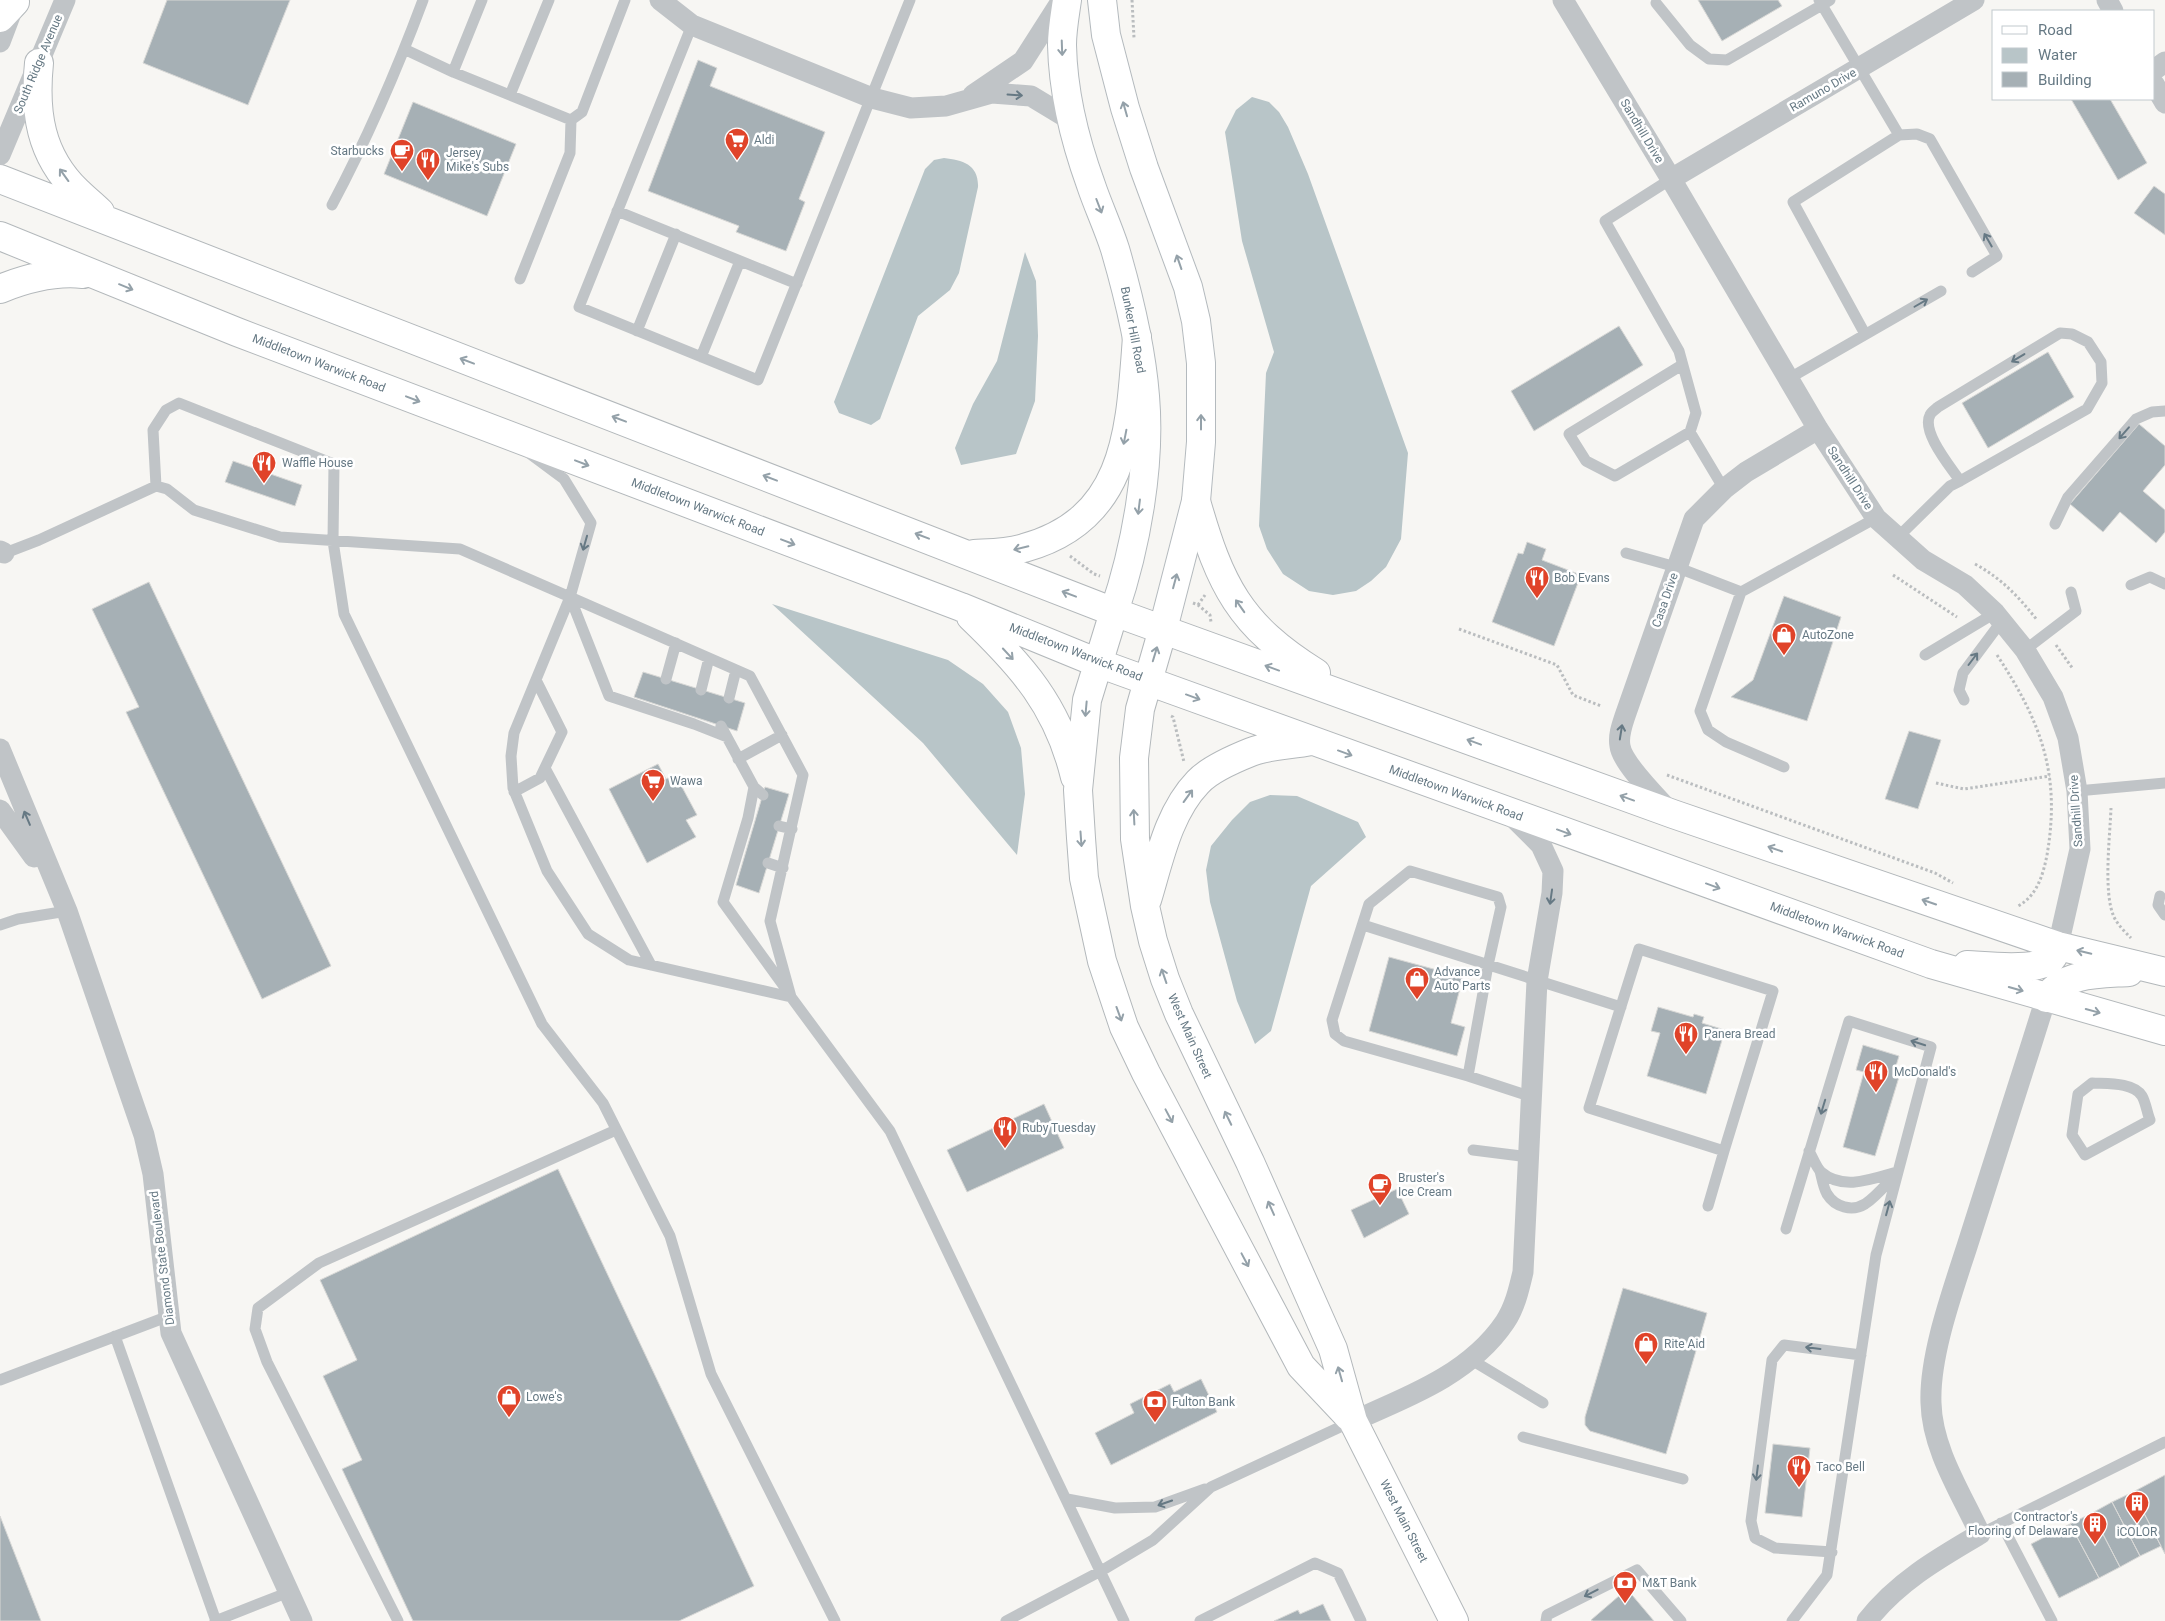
<svg xmlns="http://www.w3.org/2000/svg" width="2165" height="1621" font-family="Roboto,sans-serif">
<style>
.water{fill:#b8c5c8}
.building{fill:#a6b0b5;stroke:#d8d8d6}
.lines{fill:none;stroke-linecap:round;stroke-linejoin:round}
.secondary-casing{stroke:#b4babe;stroke-width:30}
.primary-casing{stroke:#b3b8bb;stroke-width:30}
.path{stroke:#babdbf;stroke-width:3;stroke-dasharray:2.5 2.5;stroke-linecap:butt}
.lane{stroke:#c0c4c7;stroke-width:11}
.street{stroke:#c0c4c7;stroke-width:21}
.secondary{stroke:#fff;stroke-width:28}
.primary{stroke:#fff;stroke-width:28}
.oneway{stroke:#94a1a9}
.oneway2{stroke:#667984}
.labels{text-anchor:middle;stroke-width:5;stroke-linejoin:round;paint-order:stroke}
.street-label{font-size:12px;fill:#667984;stroke:#fff}
.poi-label{font-size:12px;fill:#667984;stroke:#fff;text-anchor:start}
</style>
<rect width="100%" height="100%" fill="#f7f6f3"/>
<path class="water" d="M1252,97L1269,102L1279,112L1288,127L1308,174L1408,453L1401,539L1386,567L1371,581L1356,591L1333,595L1309,591L1283,574L1267,549L1259,526L1266,373L1274,352L1242,241L1225,132L1236,110Z
M944,158C963,160 979,165 978,187L959,273L950,290L918,316L880,419L871,425L839,413L834,402L925,169L934,160Z
M1025,252L1036,281L1038,336L1035,401L1016,454L961,465L955,448L973,404L997,361Z
M772,604L948,660L983,684L1008,712L1021,748L1025,794L1017,855L923,743Z
M1270,795L1297,796L1358,822L1366,837L1311,886L1271,1031L1255,1044L1237,1001L1210,902L1206,870L1211,846L1232,820L1250,802Z"/>
<path class="building" d="M167,0H290L248,105L143,63Z
M1698,0H1778L1782,6L1722,41Z
M698,60L717,68L710,86L825,132L799,199L805,202L786,251L736,232L739,226L648,191Z
M2071,99H2110L2147,163L2118,180Z
M413,102L516,144L487,216L384,174Z
M2154,186L2165,194V235L2134,213Z
M1619,326L1643,365L1534,431L1511,391Z
M2048,352L2074,397L1988,448L1962,403Z
M2139,424L2165,446V465L2143,491L2165,510V532L2156,543L2120,512L2103,532L2070,504Z
M233,461L302,485L295,506L225,482Z
M1527,542L1546,549L1542,560L1581,575L1554,646L1492,622L1518,553L1523,554Z
M149,582L331,966L262,999L126,712L139,707L92,609Z
M1784,596L1841,617L1807,721L1731,697L1753,680Z
M643,672L745,703L737,731L634,697Z
M1909,731L1941,740L1918,809L1885,799Z
M658,764L666,779L675,774L697,815L686,820L696,837L647,863L609,789Z
M765,787L789,794L759,893L736,885Z
M1389,957L1463,977L1451,1023L1465,1027L1457,1056L1369,1031Z
M1658,1007L1693,1017L1694,1014L1704,1017L1702,1023L1725,1030L1706,1094L1647,1076L1660,1033L1651,1031Z
M1863,1045L1899,1056L1893,1076L1899,1077L1875,1156L1843,1147L1864,1072L1856,1070Z
M1044,1104L1064,1148L967,1192L947,1150Z
M558,1169L754,1586L679,1621H413L342,1469L362,1460L323,1376L357,1360L320,1280Z
M1397,1189L1409,1214L1364,1238L1351,1210Z
M1623,1288L1707,1313L1666,1454L1590,1431L1585,1425V1417Z
M1201,1379L1217,1412L1111,1465L1095,1433L1134,1413L1130,1404L1170,1384L1174,1392Z
M1773,1444L1810,1448L1802,1517L1765,1513Z
M2165,1475V1554L2133,1492Z
M2133,1492L2161,1546L2140,1556L2112,1502Z
M2112,1502L2140,1556L2120,1567L2092,1513Z
M2092,1513L2120,1567L2099,1578L2070,1524Z
M0,1516L41,1621H0Z
M2070,1524L2099,1578L2059,1598L2031,1544Z
M1627,1589L1654,1621H1593L1591,1620Z
M1323,1604L1331,1621H1274L1298,1610L1300,1614Z"/>
<g class="lines">
<defs>
<path id="secondary" d="M1067,0C1065,14 1062,30 1062,45C1063,92 1075,141 1091,185C1098,206 1108,227 1115,249C1129,297 1141,346 1145,396C1151,465 1136,547 1114,612
M1102,0L1106,35L1125,108L1144,168L1188,287L1196,321L1201,363V442L1196,501L1163,629"/>
<path id="primary" d="M0,18L15,2
M39,63C34,112 40,155 77,191C84,198 93,205 100,212
M0,179L1114,612L1673,814L2058,946L2165,972
M0,236L237,332L961,607L1098,663L1931,964L2165,1031
M0,289C27,278 54,271 83,274
M1196,501C1220,585 1239,625 1316,673
M974,554C990,553 1008,553 1024,548C1129,519 1130,428 1137,337
M1114,612L1087,700L1078,790L1081,838L1084,878L1102,961L1124,1027L1146,1073L1301,1366L1349,1417
M971,617C1022,666 1058,706 1075,777
M1163,629L1140,709L1134,758L1135,839L1145,906L1153,941L1165,979L1179,1014L1250,1162L1333,1349L1353,1421L1454,1621
M1147,900C1159,861 1168,813 1198,782C1209,770 1236,758 1251,752C1268,745 1292,745 1311,741
M1967,965C1988,966 2033,972 2050,960C2054,957 2056,951 2058,946
M2046,998C2066,972 2099,974 2129,972"/>
</defs>
<use href="#secondary" class="secondary-casing"/>
<use href="#primary" class="primary-casing"/>
<path class="path" d="M1132,0L1134,38
M1070,556L1094,574L1100,576
M1975,564C2001,578 2019,597 2037,620
M1893,575L1957,617
M1193,603L1198,605L1210,615L1211,622
M1198,605L1205,595
M1459,629L1557,665L1573,695L1601,706
M2056,645L2073,669
M1997,655C2041,722 2061,774 2047,855C2043,875 2037,896 2018,906
M1171,716L1173,717L1184,762
M1667,775L1935,873L1953,883
M1936,783L1964,789L2050,776
M2111,808C2110,836 2103,893 2114,917C2118,925 2125,932 2131,938"/>
<path class="lane" d="M482,0L453,72L571,120L582,112L625,0
M1830,0L1822,5L1899,135
M1656,3L1690,45L1709,59L1727,60L1822,5L1819,0
M692,25L579,307L758,380L910,0
M404,49L453,72
M510,95L549,0
M1671,179L1605,221L1679,351L1696,413L1690,432L1724,489
M332,205C367,139 397,70 423,0
M617,211L797,284
M520,279L570,153L571,120
M637,331L676,234
M1865,334L1793,202L1899,135L1917,134L1930,139L1997,256L1972,272
M701,357L740,261
M1682,365L1569,434L1586,461L1615,476L1690,432
M1788,379L1941,291
M529,453L564,479L591,523L570,597L609,696L694,724L727,737
M156,486L153,430L166,410L179,403L334,464L333,541L344,614L542,1024L603,1103L670,1236L711,1374L835,1621
M2055,524L2068,497L2136,419L2152,412L2165,411
M1897,538L1950,486L1960,481L2087,409L2102,383L2101,362L2088,342L2072,334L2060,333L1938,407C1936,409 1931,412 1930,415C1921,432 1951,467 1960,481
M1626,553L1676,567L1741,592L1876,518
M0,555L39,540L156,486L167,489L194,510L280,537L460,549L570,597L514,733L511,756L513,788L547,871L588,934L629,960L791,997L890,1131L1124,1621
M2131,585L2150,577L2165,584
M1741,592L1700,711L1708,730L1726,742L1784,767
M570,597L750,676L803,775L770,921L791,997
M2025,650L2076,611L2071,592
M1925,655L1995,613
M666,679L676,643
M701,690L709,658
M729,698L736,670
M1964,700L1959,690L1963,673L2001,622
M721,726L754,787L763,795
M738,759L782,735
M545,768L651,965
M754,787L748,818L723,902L786,989
M2077,791L2165,783
M514,792L540,778L562,732L536,680
M779,826L792,829
M768,863L783,868
M2160,896L2158,905L2165,915
M0,925L18,919L67,911
M1363,925L1621,1007
M1639,949L1773,991L1724,1151L1589,1108Z
M1468,1076L1344,1041L1335,1034L1332,1020L1369,904L1410,871L1498,897L1501,907L1488,965L1468,1076L1532,1097
M2092,1083C2106,1084 2133,1082 2142,1096C2146,1103 2147,1113 2150,1120L2085,1155L2072,1135L2078,1094Z
M1473,1150L1529,1157
M1809,1151C1813,1158 1816,1167 1821,1172C1843,1191 1872,1179 1897,1172
M1820,1171C1822,1178 1823,1187 1827,1194C1835,1207 1852,1212 1865,1204C1877,1196 1887,1183 1897,1173
M1708,1206L1724,1151
M1786,1229L1849,1021L1931,1047L1876,1255L1827,1575L1792,1621
M115,1336L216,1621
M1470,1359L1543,1403
M0,1380L169,1316
M1523,1437L1683,1479
M1067,1499L1115,1508L1155,1507L1205,1489
M2001,1523L2052,1621
M1980,1534L2165,1442
M1832,1552L1775,1548L1755,1538L1751,1521L1772,1360L1784,1345L1861,1355
M215,1621L289,1592
M398,1621L267,1362L255,1329L258,1308L319,1263L616,1130
M1006,1621L1101,1571L1153,1540L1211,1487L1353,1421
M1200,1621L1315,1563L1338,1573L1361,1621
M1546,1621L1547,1615L1637,1570L1681,1621"/>
<path class="street" d="M660,0L692,25L872,98L911,108L946,106L992,93L1031,96L1074,122
M1563,0L1671,179L1818,429L1876,518L1923,560L1965,585L1995,613L2025,650L2053,697L2068,738L2077,791L2080,849L2058,946
M2107,0L2113,11
M0,42L14,5
M2154,70L2165,62
M2154,84L2165,103
M973,95L1023,61L1062,0
M0,155L65,0
M1671,179L1974,0
M0,551L4,553
M0,749L67,911L144,1135L153,1174L171,1333L302,1621
M0,810L34,857
M1672,814C1660,800 1622,764 1620,746C1618,736 1622,725 1625,716L1694,519L1724,489L1746,472L1818,429
M1353,1421C1408,1397 1470,1374 1505,1322C1515,1307 1519,1289 1523,1272L1537,981L1552,893L1553,871L1541,845L1510,814
M1867,1621C1897,1582 1939,1558 1980,1534C1961,1493 1932,1449 1931,1403C1929,1353 1955,1285 1970,1237C1995,1158 2021,1078 2046,998"/>
<use href="#secondary" class="secondary"/>
<use href="#primary" class="primary"/>
</g>
<defs><path id="oneway-shaft" d="M-6 0H5M1.5-3L5.5 0L1.5 3" fill="none" stroke-width="1.6" stroke-linecap="round" stroke-linejoin="round" transform="scale(1.25)"/></defs>
<g class="oneway">
<use href="#oneway-shaft" transform="translate(1062 48) rotate(88)"/>
<use href="#oneway-shaft" transform="translate(1125 109) rotate(-106)"/>
<use href="#oneway-shaft" transform="translate(64 175) rotate(-126)"/>
<use href="#oneway-shaft" transform="translate(1099 206) rotate(69)"/>
<use href="#oneway-shaft" transform="translate(1179 262) rotate(-109)"/>
<use href="#oneway-shaft" transform="translate(126 287) rotate(22)"/>
<use href="#oneway-shaft" transform="translate(467 361) rotate(-159)"/>
<use href="#oneway-shaft" transform="translate(413 399) rotate(21)"/>
<use href="#oneway-shaft" transform="translate(619 419) rotate(-159)"/>
<use href="#oneway-shaft" transform="translate(1201 422) rotate(-90)"/>
<use href="#oneway-shaft" transform="translate(1125 437) rotate(101)"/>
<use href="#oneway-shaft" transform="translate(582 463) rotate(21)"/>
<use href="#oneway-shaft" transform="translate(770 478) rotate(-159)"/>
<use href="#oneway-shaft" transform="translate(1139 507) rotate(97)"/>
<use href="#oneway-shaft" transform="translate(922 536) rotate(-159)"/>
<use href="#oneway-shaft" transform="translate(788 542) rotate(21)"/>
<use href="#oneway-shaft" transform="translate(1021 548) rotate(167)"/>
<use href="#oneway-shaft" transform="translate(1175 581) rotate(-75)"/>
<use href="#oneway-shaft" transform="translate(1069 594) rotate(-159)"/>
<use href="#oneway-shaft" transform="translate(1240 606) rotate(-125)"/>
<use href="#oneway-shaft" transform="translate(1008 654) rotate(47)"/>
<use href="#oneway-shaft" transform="translate(1155 654) rotate(-73)"/>
<use href="#oneway-shaft" transform="translate(1272 668) rotate(-160)"/>
<use href="#oneway-shaft" transform="translate(1193 697) rotate(20)"/>
<use href="#oneway-shaft" transform="translate(1086 709) rotate(95)"/>
<use href="#oneway-shaft" transform="translate(1474 742) rotate(-160)"/>
<use href="#oneway-shaft" transform="translate(1345 753) rotate(20)"/>
<use href="#oneway-shaft" transform="translate(1188 796) rotate(-54)"/>
<use href="#oneway-shaft" transform="translate(1627 798) rotate(-160)"/>
<use href="#oneway-shaft" transform="translate(1134 817) rotate(-93)"/>
<use href="#oneway-shaft" transform="translate(1564 832) rotate(20)"/>
<use href="#oneway-shaft" transform="translate(1081 839) rotate(86)"/>
<use href="#oneway-shaft" transform="translate(1775 849) rotate(-161)"/>
<use href="#oneway-shaft" transform="translate(1713 886) rotate(20)"/>
<use href="#oneway-shaft" transform="translate(1929 902) rotate(-161)"/>
<use href="#oneway-shaft" transform="translate(2084 952) rotate(-167)"/>
<use href="#oneway-shaft" transform="translate(1164 976) rotate(-109)"/>
<use href="#oneway-shaft" transform="translate(2016 989) rotate(16)"/>
<use href="#oneway-shaft" transform="translate(2093 1011) rotate(15)"/>
<use href="#oneway-shaft" transform="translate(1119 1014) rotate(70)"/>
<use href="#oneway-shaft" transform="translate(1169 1116) rotate(62)"/>
<use href="#oneway-shaft" transform="translate(1228 1118) rotate(-116)"/>
<use href="#oneway-shaft" transform="translate(1271 1208) rotate(-114)"/>
<use href="#oneway-shaft" transform="translate(1245 1260) rotate(62)"/>
<use href="#oneway-shaft" transform="translate(1340 1374) rotate(-106)"/>
</g>
<g class="oneway2">
<use href="#oneway-shaft" transform="translate(1015 95) rotate(4)"/>
<use href="#oneway-shaft" transform="translate(1988 240) rotate(-120)"/>
<use href="#oneway-shaft" transform="translate(1921 303) rotate(-30)"/>
<use href="#oneway-shaft" transform="translate(2018 358) rotate(149)"/>
<use href="#oneway-shaft" transform="translate(2124 433) rotate(131)"/>
<use href="#oneway-shaft" transform="translate(585 543) rotate(106)"/>
<use href="#oneway-shaft" transform="translate(1973 659) rotate(-53)"/>
<use href="#oneway-shaft" transform="translate(1621 732) rotate(-81)"/>
<use href="#oneway-shaft" transform="translate(27 818) rotate(-113)"/>
<use href="#oneway-shaft" transform="translate(1551 897) rotate(98)"/>
<use href="#oneway-shaft" transform="translate(1918 1043) rotate(-162)"/>
<use href="#oneway-shaft" transform="translate(1823 1107) rotate(107)"/>
<use href="#oneway-shaft" transform="translate(1888 1208) rotate(-75)"/>
<use href="#oneway-shaft" transform="translate(1813 1348) rotate(-173)"/>
<use href="#oneway-shaft" transform="translate(1757 1473) rotate(97)"/>
<use href="#oneway-shaft" transform="translate(1165 1503) rotate(161)"/>
<use href="#oneway-shaft" transform="translate(1591 1593) rotate(153)"/>
</g>
<defs>
<symbol id="supermarket-pin" viewBox="-11 -11 22 30"><path d="M0 17L-7.5 6A9.5 9.5 0 1 1 7.5 6Z" fill="#e04329" stroke="#fff"/><path d="M-6-5.5h2.5l.6 2H6L4.5 2H-2.5L-4.4-4H-6ZM-1.5 3.2a1.3 1.3 0 1 0 .1 0ZM3 3.2a1.3 1.3 0 1 0 .1 0Z" fill="#fff"/></symbol>
<symbol id="cafe-pin" viewBox="-11 -11 22 30"><path d="M0 17L-7.5 6A9.5 9.5 0 1 1 7.5 6Z" fill="#e04329" stroke="#fff"/><path d="M-5.5-4.5H6V0H3Q3 3.5 0 3.5H-2.5Q-5.5 3.5-5.5 0ZM3-3.2v2h1.7v-2ZM-6 4.5H4V6H-6Z" fill="#fff"/></symbol>
<symbol id="restaurant-pin" viewBox="-11 -11 22 30"><path d="M0 17L-7.5 6A9.5 9.5 0 1 1 7.5 6Z" fill="#e04329" stroke="#fff"/><path d="M-5-6h1v4h1v-4h1v4h1v-4h1v5L-1.5 .5V6h-2V.5L-5-1ZM5-6V6H3V1.5H1.5Q1.5-4 5-6Z" fill="#fff"/></symbol>
<symbol id="shop-pin" viewBox="-11 -11 22 30"><path d="M0 17L-7.5 6A9.5 9.5 0 1 1 7.5 6Z" fill="#e04329" stroke="#fff"/><path d="M-5-2.5h2.3a2.7 3.5 0 0 1 5.4 0H5L5.5 6h-11ZM-1.5-2.5h3a1.5 2.3 0 0 0-3 0Z" fill="#fff"/></symbol>
<symbol id="bank-pin" viewBox="-11 -11 22 30"><path d="M0 17L-7.5 6A9.5 9.5 0 1 1 7.5 6Z" fill="#e04329" stroke="#fff"/><path d="M-6-4H6V4H-6ZM0-2.3a2.3 2.3 0 1 0 0 4.6a2.3 2.3 0 1 0 0-4.6Z" fill="#fff"/></symbol>
<symbol id="building-pin" viewBox="-11 -11 22 30"><path d="M0 17L-7.5 6A9.5 9.5 0 1 1 7.5 6Z" fill="#e04329" stroke="#fff"/><path d="M-4-6H4V6H1V3H-1V6H-4ZM-2.5-4.3h1.7v1.8h-1.7ZM.8-4.3h1.7v1.8H.8ZM-2.5-1h1.7V.8h-1.7ZM.8-1h1.7V.8H.8Z" fill="#fff"/></symbol>
</defs>
<g fill-rule="evenodd">
<use href="#supermarket-pin" x="723" y="126" width="28" height="38"/>
<use href="#cafe-pin" x="388" y="137" width="28" height="38"/>
<use href="#restaurant-pin" x="414" y="146" width="28" height="38"/>
<use href="#restaurant-pin" x="250" y="449" width="28" height="38"/>
<use href="#restaurant-pin" x="1523" y="564" width="28" height="38"/>
<use href="#shop-pin" x="1770" y="621" width="28" height="38"/>
<use href="#supermarket-pin" x="639" y="767" width="28" height="38"/>
<use href="#shop-pin" x="1403" y="965" width="28" height="38"/>
<use href="#restaurant-pin" x="1672" y="1020" width="28" height="38"/>
<use href="#restaurant-pin" x="1862" y="1058" width="28" height="38"/>
<use href="#restaurant-pin" x="991" y="1114" width="28" height="38"/>
<use href="#cafe-pin" x="1366" y="1171" width="28" height="38"/>
<use href="#shop-pin" x="1632" y="1330" width="28" height="38"/>
<use href="#shop-pin" x="495" y="1383" width="28" height="38"/>
<use href="#bank-pin" x="1141" y="1388" width="28" height="38"/>
<use href="#restaurant-pin" x="1785" y="1453" width="28" height="38"/>
<use href="#building-pin" x="2123" y="1489" width="28" height="38"/>
<use href="#building-pin" x="2081" y="1510" width="28" height="38"/>
<use href="#bank-pin" x="1611" y="1569" width="28" height="38"/>
</g>
<g class="labels">
<g class="street-label">
<text transform="translate(38 64) rotate(-67)" y="4">South Ridge Avenue</text>
<text transform="translate(1823 90) rotate(-30)" y="4">Ramuno Drive</text>
<text transform="translate(1642 131) rotate(59)" y="4">Sandhill Drive</text>
<text transform="translate(1133 330) rotate(79)" y="4">Bunker Hill Road</text>
<text transform="translate(319 363) rotate(21)" y="4">Middletown Warwick Road</text>
<text transform="translate(1850 478) rotate(57)" y="4">Sandhill Drive</text>
<text transform="translate(698 507) rotate(21)" y="4">Middletown Warwick Road</text>
<text transform="translate(1665 600) rotate(-71)" y="4">Casa Drive</text>
<text transform="translate(1076 652) rotate(21)" y="4">Middletown Warwick Road</text>
<text transform="translate(1456 793) rotate(20)" y="4">Middletown Warwick Road</text>
<text transform="translate(2076 811) rotate(-94)" y="4">Sandhill Drive</text>
<text transform="translate(1837 930) rotate(20)" y="4">Middletown Warwick Road</text>
<text transform="translate(1190 1036) rotate(66)" y="4">West Main Street</text>
<text transform="translate(162 1258) rotate(-97)" y="4">Diamond State Boulevard</text>
<text transform="translate(1404 1521) rotate(63)" y="4">West Main Street</text>
</g>
<g class="poi-label">
<text x="754" y="144">Aldi</text>
<text x="384" y="155" text-anchor="end">Starbucks</text>
<text x="446" y="157">Jersey<tspan x="446" dy="14">Mike's Subs</tspan></text>
<text x="282" y="467">Waffle House</text>
<text x="1554" y="582">Bob Evans</text>
<text x="1802" y="639">AutoZone</text>
<text x="670" y="785">Wawa</text>
<text x="1434" y="976">Advance<tspan x="1434" dy="14">Auto Parts</tspan></text>
<text x="1704" y="1038">Panera Bread</text>
<text x="1894" y="1076">McDonald's</text>
<text x="1022" y="1132">Ruby Tuesday</text>
<text x="1398" y="1182">Bruster's<tspan x="1398" dy="14">Ice Cream</tspan></text>
<text x="1664" y="1348">Rite Aid</text>
<text x="526" y="1401">Lowe's</text>
<text x="1172" y="1406">Fulton Bank</text>
<text x="1816" y="1471">Taco Bell</text>
<text x="2078" y="1521" text-anchor="end">Contractor's<tspan x="2078" dy="14">Flooring of Delaware</tspan></text>
<text x="2137" y="1536" text-anchor="middle">iCOLOR</text>
<text x="1642" y="1587">M&amp;T Bank</text>
</g>
</g>
<rect x="1992" y="10" width="162" height="90" fill="#ffffff" stroke="#c2c9ce"/>
<rect x="2002" y="26" width="25" height="8" fill="#ffffff" stroke="#c2c9ce"/>
<text x="2038" y="35" font-size="15" fill="#667984">Road</text>
<rect x="2002" y="48" width="25" height="15" fill="#b8c5c8" stroke="#c2c9ce"/>
<text x="2038" y="60" font-size="15" fill="#667984">Water</text>
<rect x="2002" y="72" width="25" height="15" fill="#a6b0b5" stroke="#c2c9ce"/>
<text x="2038" y="85" font-size="15" fill="#667984">Building</text>
</svg>
